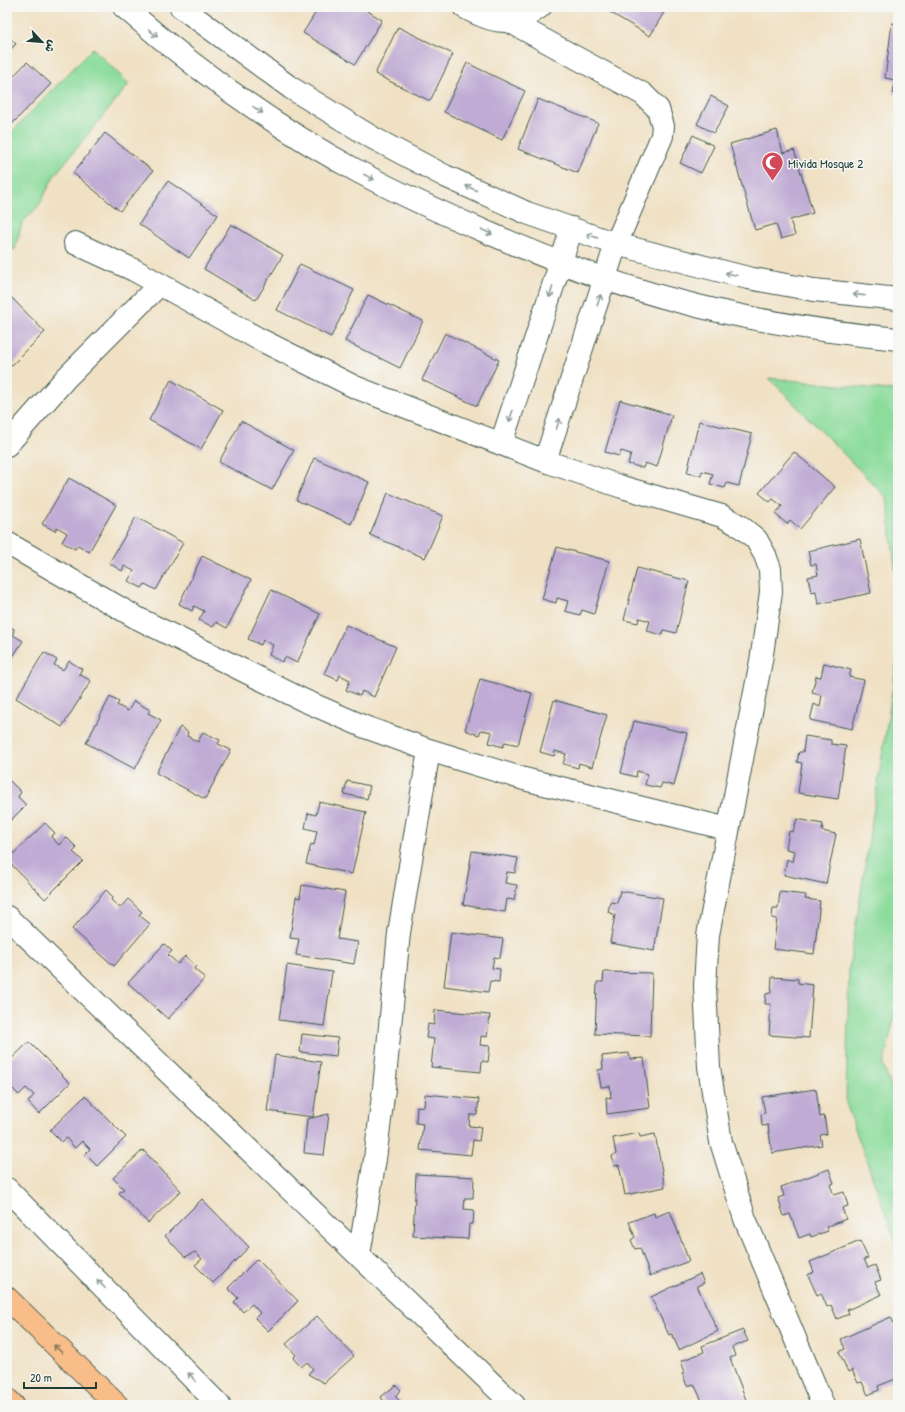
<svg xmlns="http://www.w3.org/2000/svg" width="905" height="1412" font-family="'Patrick Hand','Playpen Sans Arabic',sans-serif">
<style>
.green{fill:#8cdc9c;stroke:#568c68}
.building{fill:#c0abd4}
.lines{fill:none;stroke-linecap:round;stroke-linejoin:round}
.minor-casing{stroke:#3e564a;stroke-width:24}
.major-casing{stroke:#3e564a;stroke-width:24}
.minor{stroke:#fff;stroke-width:22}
.major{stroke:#f8bd88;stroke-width:22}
.oneway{stroke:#8f9e9a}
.oneway2{stroke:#81775a}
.labels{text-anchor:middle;stroke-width:3;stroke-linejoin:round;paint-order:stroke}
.poi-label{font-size:13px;fill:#1f3d34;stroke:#f6f6f2;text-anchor:start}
</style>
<rect width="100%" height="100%" fill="#f6f6f2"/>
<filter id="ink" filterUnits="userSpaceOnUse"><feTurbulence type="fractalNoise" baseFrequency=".025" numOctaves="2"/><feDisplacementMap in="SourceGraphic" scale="8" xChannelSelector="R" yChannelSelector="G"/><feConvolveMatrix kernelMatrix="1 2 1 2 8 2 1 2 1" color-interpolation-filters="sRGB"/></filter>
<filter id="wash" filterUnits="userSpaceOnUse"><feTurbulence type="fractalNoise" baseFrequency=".012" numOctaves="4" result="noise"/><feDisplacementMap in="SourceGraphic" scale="16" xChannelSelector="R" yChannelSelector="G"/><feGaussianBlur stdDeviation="0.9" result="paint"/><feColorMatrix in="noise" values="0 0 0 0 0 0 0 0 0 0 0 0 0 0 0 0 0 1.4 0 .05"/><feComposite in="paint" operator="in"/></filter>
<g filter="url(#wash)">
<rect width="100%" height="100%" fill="#f0e1c4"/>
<path class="green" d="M93,48L129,84L54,176L40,204L22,223L15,249L7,252V137Z
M769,378L898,391V593L887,498Z
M898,654V1001L883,1066L898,1104V1249L846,1103L849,968Z"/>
<g id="blocks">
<path class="building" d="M319,7H361L382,20L355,64L303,33Z
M601,7H667L650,36Z
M892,23L898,24V94H893L895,80L885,78Z
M398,27L453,54L430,101L375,74Z
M7,35L16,44L7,53Z
M27,62L51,84L12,124L7,119V83Z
M467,63L525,91L502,140L444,112Z
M711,96L729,106L714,133L697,124Z
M538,99L598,123L578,173L518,149Z
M777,130L783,153L794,150L813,213L790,220L795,235L781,239L776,224L755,230L730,144Z
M105,133L153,171L120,211L73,173Z
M693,135L714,146L701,173L680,163Z
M168,181L218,215L189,258L139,224Z
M231,224L283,255L256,300L204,269Z
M300,264L354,290L331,337L277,310Z
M9,295L45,332L7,370V297Z
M368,295L423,321L400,368L345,341Z
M445,333L499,360L477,406L422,380Z
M171,380L223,410L201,449L149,420Z
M620,400L672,415L657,467L645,463L643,468L628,464L631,454L621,451L619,456L605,452Z
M241,421L294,450L272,490L219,462Z
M699,421L752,434L739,486L727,483L725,488L710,484L713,474L702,471L701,476L687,473Z
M794,452L835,487L800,529L790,520L787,524L775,514L782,506L773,499L770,502L759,493Z
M314,458L369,482L351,524L296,500Z
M69,478L116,505L89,552L78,545L75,549L62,542L67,533L57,527L55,531L42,524Z
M388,493L443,516L425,558L370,535Z
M136,517L183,543L156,590L145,584L142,588L128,581L134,571L124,566L122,571L109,563Z
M860,539L871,593L818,604L816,591L811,592L808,577L818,575L816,564L811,565L808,551Z
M557,547L609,561L594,614L582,610L580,615L565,611L568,601L557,598L556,603L542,599Z
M202,556L251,580L227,628L216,622L213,627L199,620L204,611L194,606L192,611L179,604Z
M637,568L689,581L676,633L664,630L662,635L647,631L650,621L639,618L638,623L624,620Z
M271,590L320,614L297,663L285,657L282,662L269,655L273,645L263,640L261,645L248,639Z
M7,625L14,629L13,635L23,641L7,666Z
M346,625L396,647L374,697L362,691L360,696L346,690L350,680L340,675L338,680L324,674Z
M44,652L57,660L54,665L63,670L69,661L82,669L79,674L91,681L62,727L16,698Z
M824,663L851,670L849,677L864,680L852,729L810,720L814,704L820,707L822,695L812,693L816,676L821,677Z
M480,679L532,693L518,745L505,742L503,747L489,743L492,732L481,730L479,735L465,730Z
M110,697L119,702L117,705L128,711L134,701L150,710L148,713L161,720L135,769L86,743Z
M554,700L607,715L592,767L579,763L578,768L563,764L566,754L555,751L554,756L540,752Z
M634,721L687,733L674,786L662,783L660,788L645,785L648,774L637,771L636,777L621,773Z
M180,727L188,732L187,736L198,742L203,732L220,740L218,744L231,750L205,799L156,773Z
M805,736L831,740V744L846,746L838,799L798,793L802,763L797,762L799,752H803Z
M10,781L21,792L18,797L26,805L7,824V784Z
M347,781L370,786L367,799L344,794Z
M319,802L366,812L352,874L306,864L311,844L314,845L317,831L305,828L308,813L316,815Z
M797,819L823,824L822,831L836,834L826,884L784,875L787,859L793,862L795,851L786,849L789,831L793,832Z
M45,823L55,833L51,837L59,845L66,837L77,848L73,852L83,861L45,899L7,860Z
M472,851L518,858L515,873L507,872L505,883L517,885L514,900L507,899L505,912L463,905Z
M302,885L345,892L337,939L358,942L354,964L296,955L299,939L290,938L296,897L300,898Z
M106,890L113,897L111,900L120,908L128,899L142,912L139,915L150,924L114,966L72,929Z
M620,891L663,898L654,951L610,943L615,915L608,912L610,902L617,903Z
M780,892L806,895L805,899L820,901L814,954L773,949L777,919L772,918L773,908H778Z
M451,932L503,939L500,958L494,957L492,968L500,969L499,982L490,981L488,992L444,986Z
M164,944L172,951L168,955L178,964L185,956L196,966L194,969L205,978L168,1019L128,983Z
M287,965L332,972L324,1026L279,1020Z
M604,972L652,973L650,1036L595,1034L597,982H603Z
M772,977L798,979V983L813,985L809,1038L769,1035L771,1004H765L766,994L771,993Z
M435,1010L490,1015L487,1037L481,1036L480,1045L490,1046L488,1062L482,1061L481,1072L431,1067L434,1039L426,1038L428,1024L434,1025Z
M302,1034L338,1038L336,1056L300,1052Z
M29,1042L70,1083L39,1114L28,1102L34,1095L26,1088L19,1095L7,1083L11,1081L7,1076V1063Z
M629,1053L630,1059L644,1058L650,1108L607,1114L606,1097L611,1098L610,1086L601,1087L598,1070L603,1069L602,1056Z
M275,1055L321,1062L313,1117L267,1111Z
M816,1089L820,1117L824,1116L827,1134L820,1135L822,1145L772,1153L768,1125L762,1126L761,1114L765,1113L762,1097Z
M425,1094L479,1099L477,1115H470L469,1126L481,1127L479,1141L473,1140L471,1155L420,1150L423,1124L416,1123L417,1106L424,1107Z
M85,1096L126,1137L97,1166L85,1154L90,1149L82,1141L75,1148L66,1138L62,1142L50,1130Z
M329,1114L324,1155L304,1153L307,1119Z
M639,1133L640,1137L655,1134L665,1187L625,1195L619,1165L614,1166L612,1156L616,1154L613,1138Z
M143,1150L181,1191L148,1223L119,1193L124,1189L113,1178Z
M829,1169L834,1183L830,1185L834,1195L844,1192L848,1206L842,1208L846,1219L826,1227L828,1231L811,1237L810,1234L799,1238L790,1214L784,1216L778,1198L784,1196L781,1187Z
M416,1174L474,1177L473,1198H465L464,1209L474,1210L473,1224H469L468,1239L413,1236Z
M202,1199L249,1247L213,1283L195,1265L202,1259L195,1252L185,1257L165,1236Z
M670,1211L689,1261L650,1276L640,1248L635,1249L631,1240L635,1237L629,1222L654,1213L655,1217Z
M860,1241L868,1258L864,1259L868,1268L875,1265L881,1280L875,1282L881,1295L847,1310L849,1314L837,1319L831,1305L827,1307L821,1293L817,1295L808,1275L814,1272L810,1262Z
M257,1259L298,1301L268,1331L255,1318L260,1313L252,1304L243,1312L234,1302L238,1298L228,1288Z
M700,1274L704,1283L697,1286L718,1331L679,1350L672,1334L669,1335L651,1297Z
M317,1316L354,1356L324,1383L308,1374L313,1369L307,1362L301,1367L293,1358L296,1355L286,1344Z
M891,1317L898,1333L895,1336L898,1343V1378L878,1386L879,1390L868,1395L862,1382L858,1383L852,1370L848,1372L839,1352L845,1349L841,1339Z
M743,1330L748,1341L732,1347L735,1356L730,1358L748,1405H704L694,1384L687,1386L682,1373L685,1372L681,1361L704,1352L702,1346Z
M396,1385L401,1390L395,1396L403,1405H383L385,1403L381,1397Z"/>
</g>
</g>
<g filter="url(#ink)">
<use href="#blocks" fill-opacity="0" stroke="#3e564a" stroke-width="1"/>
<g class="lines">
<defs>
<path id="minor" d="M124,7C196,70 275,127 359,172C400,194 442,213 484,231C546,258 611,284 678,301C749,320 824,332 898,339
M181,7L291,88L373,138L445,176L527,213L616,244L748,278L814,290L898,299
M464,7C493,23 512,28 540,7
M509,21L643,94L658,109L663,126L662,136L616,244L545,461
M75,243L134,270L257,338L355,387L545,461L622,487L722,516L740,526L756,539L765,555L770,569L771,592L761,661L708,935L705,986L709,1067L721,1142L745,1219L823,1405
M501,444L572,228
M7,445L66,378L160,284
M7,543L137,618L303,700L365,727L429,750L524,779L728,829
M7,917L514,1405
M7,1189L219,1405
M359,1255L375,1159L384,1088L399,933L429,750"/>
<path id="major" d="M7,1298L117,1405
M7,1399L13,1405"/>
</defs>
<use href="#minor" class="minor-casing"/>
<use href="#major" class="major-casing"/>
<use href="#minor" class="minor"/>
<use href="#major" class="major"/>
</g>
<defs><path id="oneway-shaft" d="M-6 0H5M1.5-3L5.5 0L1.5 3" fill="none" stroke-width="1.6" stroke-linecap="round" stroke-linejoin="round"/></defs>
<g class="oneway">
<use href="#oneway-shaft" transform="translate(153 33) rotate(41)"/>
<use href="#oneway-shaft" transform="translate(258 110) rotate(34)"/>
<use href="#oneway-shaft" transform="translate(369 177) rotate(27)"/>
<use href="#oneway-shaft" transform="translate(471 188) rotate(-156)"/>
<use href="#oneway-shaft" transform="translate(487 232) rotate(24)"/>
<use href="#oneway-shaft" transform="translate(592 236) rotate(-160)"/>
<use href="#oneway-shaft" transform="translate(731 274) rotate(-166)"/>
<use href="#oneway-shaft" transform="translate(551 292) rotate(108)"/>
<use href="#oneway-shaft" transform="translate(859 295) rotate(-174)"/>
<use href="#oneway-shaft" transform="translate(599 300) rotate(-72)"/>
<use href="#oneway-shaft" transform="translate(511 416) rotate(108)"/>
<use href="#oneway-shaft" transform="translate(558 424) rotate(-72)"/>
<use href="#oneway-shaft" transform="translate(101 1284) rotate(-134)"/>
<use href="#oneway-shaft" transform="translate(192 1377) rotate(-134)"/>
</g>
<use class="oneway2" href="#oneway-shaft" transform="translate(58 1349) rotate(-136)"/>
</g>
<defs>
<symbol id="mosque-pin" viewBox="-11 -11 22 30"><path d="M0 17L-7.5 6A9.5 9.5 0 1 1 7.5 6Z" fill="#d1495b" stroke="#f6f6f2"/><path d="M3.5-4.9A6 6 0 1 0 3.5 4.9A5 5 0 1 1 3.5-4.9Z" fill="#fff"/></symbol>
</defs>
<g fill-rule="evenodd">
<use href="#mosque-pin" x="760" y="150" width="25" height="34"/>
</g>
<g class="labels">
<g class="poi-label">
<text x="788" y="168">Mivida Mosque 2</text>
</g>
</g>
<rect width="905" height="1412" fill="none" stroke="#f6f6f2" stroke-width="24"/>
<g transform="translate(42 42) rotate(116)" stroke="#f6f6f2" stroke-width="3" paint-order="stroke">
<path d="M0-3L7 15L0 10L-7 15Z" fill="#1f3d34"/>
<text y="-6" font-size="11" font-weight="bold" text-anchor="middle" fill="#1f3d34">ش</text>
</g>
<path d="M24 1382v6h72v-6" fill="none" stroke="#1f3d34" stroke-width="2"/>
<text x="30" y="1382" font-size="12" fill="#1f3d34" stroke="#f6f6f2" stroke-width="3" paint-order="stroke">20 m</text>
</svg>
